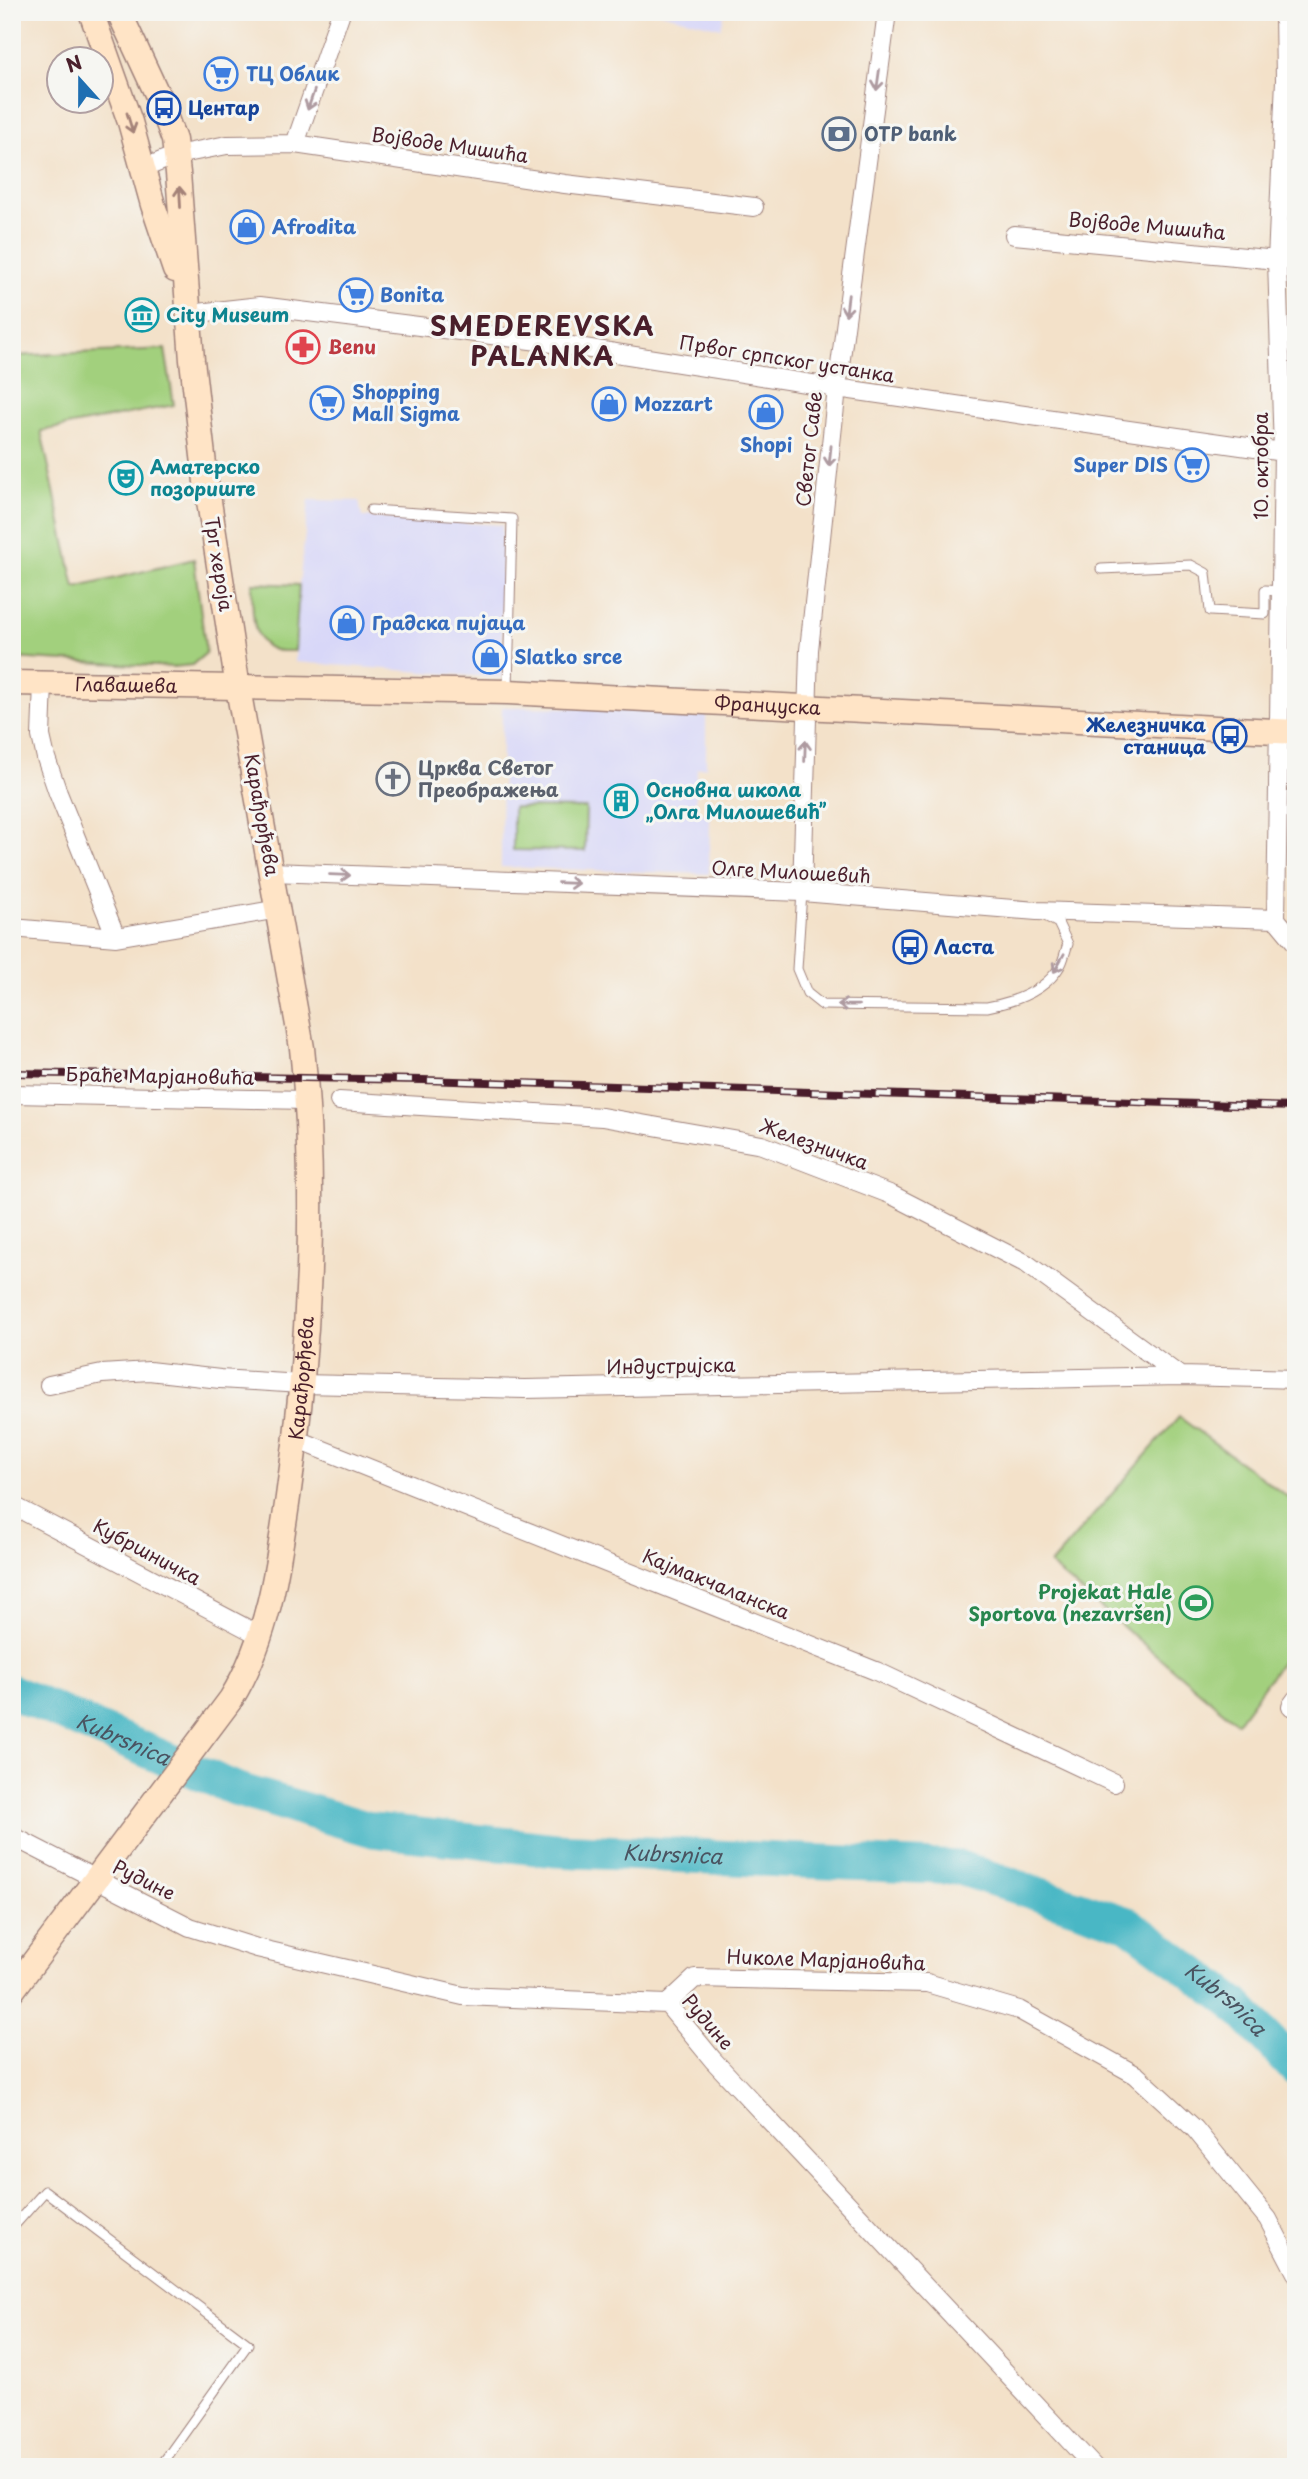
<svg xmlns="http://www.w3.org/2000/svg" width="1308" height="2479" font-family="'Playpen Sans',sans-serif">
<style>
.built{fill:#d8d7f8}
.green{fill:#a2d07d;stroke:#767854;stroke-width:2}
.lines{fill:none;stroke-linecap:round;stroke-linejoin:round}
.river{stroke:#4ab7c5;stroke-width:35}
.lane-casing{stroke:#9e807a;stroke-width:11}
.street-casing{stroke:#9e807a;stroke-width:20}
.secondary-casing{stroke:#9e807a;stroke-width:27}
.lane{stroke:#fff;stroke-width:9}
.street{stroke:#fff;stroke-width:18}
.secondary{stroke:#ffe4c6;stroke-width:24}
.rail-casing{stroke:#4a1f2b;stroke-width:8}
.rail{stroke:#f6f6f2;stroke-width:5;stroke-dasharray:16;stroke-linecap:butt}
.oneway{stroke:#ae9aa0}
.oneway2{stroke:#a48278}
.labels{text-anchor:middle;stroke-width:6;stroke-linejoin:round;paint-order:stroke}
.shop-label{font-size:19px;font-weight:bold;fill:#366cbe;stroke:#f6f6f2;text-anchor:start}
.transit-label{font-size:19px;font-weight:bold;fill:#164399;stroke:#f6f6f2;text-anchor:start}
.service-label{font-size:19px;font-weight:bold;fill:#4e5e75;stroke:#f6f6f2;text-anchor:start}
.street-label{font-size:19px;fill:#4a1f2b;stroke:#f6f6f2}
.culture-label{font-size:19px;font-weight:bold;fill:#0d838f;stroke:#f6f6f2;text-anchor:start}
.health-label{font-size:19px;font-weight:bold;fill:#be3a42;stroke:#f6f6f2;text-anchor:start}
.worship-label{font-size:19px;font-weight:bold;fill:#5b616d;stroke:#f6f6f2;text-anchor:start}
.leisure-label{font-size:19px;font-weight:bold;fill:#27864d;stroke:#f6f6f2;text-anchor:end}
.water-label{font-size:21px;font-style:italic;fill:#4a5461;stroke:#f6f6f2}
.district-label{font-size:26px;font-weight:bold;letter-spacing:2px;fill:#4a1f2b;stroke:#f6f6f2}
</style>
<rect width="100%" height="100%" fill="#f6f6f2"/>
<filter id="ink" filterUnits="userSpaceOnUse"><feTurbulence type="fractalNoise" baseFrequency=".0143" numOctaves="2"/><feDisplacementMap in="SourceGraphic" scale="14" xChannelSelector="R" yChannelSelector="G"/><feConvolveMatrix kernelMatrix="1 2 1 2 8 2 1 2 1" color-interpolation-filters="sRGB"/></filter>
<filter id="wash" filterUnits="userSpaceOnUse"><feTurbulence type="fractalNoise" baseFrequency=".00686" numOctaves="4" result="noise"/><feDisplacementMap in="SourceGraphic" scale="28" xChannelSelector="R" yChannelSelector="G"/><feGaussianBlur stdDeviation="1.57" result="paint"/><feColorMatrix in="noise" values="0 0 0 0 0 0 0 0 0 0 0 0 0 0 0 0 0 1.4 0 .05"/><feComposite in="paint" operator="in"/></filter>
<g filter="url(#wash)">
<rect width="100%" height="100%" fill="#f3e1c9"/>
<path class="built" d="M657,12H725L721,28Z
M309,500L359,501L362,517L502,525V678L295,662L299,585Z
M502,707L706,709V767L697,768L695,813L710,814L709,874L501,867Z"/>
<path class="green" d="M165,349L174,405L41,431L75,588L194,559L206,653L192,665L173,667L12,658V356Z
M252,583L299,585L295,651C289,651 278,652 272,649C249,640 253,603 252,583Z
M513,807L586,808L585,851L513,850Z
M1179,1417L1296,1503V1642L1237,1723L1050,1565Z"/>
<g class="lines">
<path class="river" id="s1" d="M12,1692L238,1790L373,1830L556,1850L960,1868L1128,1924L1234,2003L1296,2069"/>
</g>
</g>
<g filter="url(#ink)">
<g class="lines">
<defs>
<path id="lane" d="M371,510L512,519L508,690
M1101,569L1191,565L1206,573L1210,611L1265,614V590L1282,591
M802,892L797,969L807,993L822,1005L987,1007C1014,1002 1045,992 1060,966C1064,960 1065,951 1068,944L1058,923L1045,916
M12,2228L45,2191L248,2344L160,2467"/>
<path id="street" d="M295,144L341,12
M142,169L176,155L227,145L295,144L565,184L754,207
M1014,235L1277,260
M189,314L260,306L546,342L837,388L1283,452L1296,449
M43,683L41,736L46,758L58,793L116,937
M272,872L802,892L1037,911L1276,919L1296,943
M802,892L809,650L837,388L887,12
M1276,919L1283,452L1277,260L1285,80L1284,12
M12,928L116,937L279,909
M12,1094L306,1100
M339,1101L602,1117L762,1145L892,1195L1027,1264L1180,1376
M49,1385L102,1374L149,1371L220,1379L301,1384L525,1389L1180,1376L1296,1379
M296,1439L876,1671L1114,1783
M12,1505L261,1636
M1291,1706L1296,1699
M12,1836L190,1927L257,1948L463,1996L667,2004L713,2060L1094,2467
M667,2004L695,1978L927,1983L1019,2010L1136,2075L1195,2129L1268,2219L1296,2273"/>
<g id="secondary">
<path d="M91,12L130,122L153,205L175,270"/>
<path id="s2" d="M12,683L508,692L1296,732"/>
<path id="s3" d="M12,1991L231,1699C268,1639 278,1567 288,1497C309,1353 318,1193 302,1048L238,688L206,482L192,360L178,173L174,140L158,96L119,12"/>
</g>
</defs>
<use href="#lane" class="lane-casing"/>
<use href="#street" class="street-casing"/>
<use href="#secondary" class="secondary-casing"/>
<use href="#lane" class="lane"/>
<use href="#street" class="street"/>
<use href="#secondary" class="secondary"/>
<defs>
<path id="rail" d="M12,1073L423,1080L1296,1107"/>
</defs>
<use href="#rail" class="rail-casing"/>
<use href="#rail" class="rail"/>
</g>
<defs><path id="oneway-shaft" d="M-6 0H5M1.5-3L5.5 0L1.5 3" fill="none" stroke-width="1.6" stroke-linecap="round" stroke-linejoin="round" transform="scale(1.75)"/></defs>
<g class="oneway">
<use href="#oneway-shaft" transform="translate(878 80) rotate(98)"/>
<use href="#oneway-shaft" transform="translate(311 100) rotate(109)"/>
<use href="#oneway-shaft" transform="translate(847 305) rotate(97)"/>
<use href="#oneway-shaft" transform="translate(830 456) rotate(96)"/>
<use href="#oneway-shaft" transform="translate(805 751) rotate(-88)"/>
<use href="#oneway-shaft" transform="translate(340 875) rotate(2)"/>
<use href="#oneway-shaft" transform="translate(568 883) rotate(2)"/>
<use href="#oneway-shaft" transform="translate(1059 963) rotate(119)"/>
<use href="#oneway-shaft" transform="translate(848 1005) rotate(-179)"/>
</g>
<g class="oneway2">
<use href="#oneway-shaft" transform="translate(130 123) rotate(73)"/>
<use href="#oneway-shaft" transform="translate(180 197) rotate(-93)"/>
</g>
</g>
<defs>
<symbol id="supermarket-ring" viewBox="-11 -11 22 22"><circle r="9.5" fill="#f6f6f2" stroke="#3f7fe0" stroke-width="1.5"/><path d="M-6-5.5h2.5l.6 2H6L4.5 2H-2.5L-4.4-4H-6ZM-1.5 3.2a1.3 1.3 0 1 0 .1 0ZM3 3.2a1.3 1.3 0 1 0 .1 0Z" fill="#3f7fe0"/></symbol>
<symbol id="bus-ring" viewBox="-11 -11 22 22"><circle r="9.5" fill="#f6f6f2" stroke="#1a4fb4" stroke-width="1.5"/><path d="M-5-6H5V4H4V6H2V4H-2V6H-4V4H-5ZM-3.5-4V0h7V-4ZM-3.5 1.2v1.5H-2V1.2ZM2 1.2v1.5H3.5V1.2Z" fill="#1a4fb4"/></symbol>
<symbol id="bank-ring" viewBox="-11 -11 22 22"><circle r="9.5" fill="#f6f6f2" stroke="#5c6f8a" stroke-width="1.5"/><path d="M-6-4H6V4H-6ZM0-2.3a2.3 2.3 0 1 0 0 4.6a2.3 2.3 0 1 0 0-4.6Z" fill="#5c6f8a"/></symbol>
<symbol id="shop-ring" viewBox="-11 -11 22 22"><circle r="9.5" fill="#f6f6f2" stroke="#3f7fe0" stroke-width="1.5"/><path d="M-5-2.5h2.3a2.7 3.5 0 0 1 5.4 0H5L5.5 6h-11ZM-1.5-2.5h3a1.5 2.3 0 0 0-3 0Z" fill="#3f7fe0"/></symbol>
<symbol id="museum-ring" viewBox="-11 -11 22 22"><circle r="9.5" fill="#f6f6f2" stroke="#0f9aa8" stroke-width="1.5"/><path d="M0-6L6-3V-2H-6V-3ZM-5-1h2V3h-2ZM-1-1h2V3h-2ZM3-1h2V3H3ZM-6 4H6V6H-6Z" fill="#0f9aa8"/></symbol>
<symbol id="pharmacy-ring" viewBox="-11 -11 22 22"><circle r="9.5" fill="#f6f6f2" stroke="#e0444e" stroke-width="1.5"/><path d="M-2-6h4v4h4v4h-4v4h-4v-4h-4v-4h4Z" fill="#e0444e"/></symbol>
<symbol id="theatre-ring" viewBox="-11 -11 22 22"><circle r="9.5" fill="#f6f6f2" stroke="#0f9aa8" stroke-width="1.5"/><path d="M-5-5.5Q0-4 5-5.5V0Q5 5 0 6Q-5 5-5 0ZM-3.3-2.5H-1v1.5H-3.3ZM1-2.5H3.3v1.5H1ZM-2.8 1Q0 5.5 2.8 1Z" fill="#0f9aa8"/></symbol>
<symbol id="church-ring" viewBox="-11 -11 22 22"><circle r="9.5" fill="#f6f6f2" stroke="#6b7280" stroke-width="1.5"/><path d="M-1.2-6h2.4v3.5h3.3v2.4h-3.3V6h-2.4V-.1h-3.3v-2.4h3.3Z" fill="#6b7280"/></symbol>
<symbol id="building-ring" viewBox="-11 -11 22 22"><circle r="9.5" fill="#f6f6f2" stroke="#0f9aa8" stroke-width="1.5"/><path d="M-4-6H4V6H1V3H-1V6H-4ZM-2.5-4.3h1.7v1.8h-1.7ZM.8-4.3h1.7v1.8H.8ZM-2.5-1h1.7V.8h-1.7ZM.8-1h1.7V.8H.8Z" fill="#0f9aa8"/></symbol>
<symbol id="stadium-ring" viewBox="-11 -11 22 22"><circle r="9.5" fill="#f6f6f2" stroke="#2e9e5b" stroke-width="1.5"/><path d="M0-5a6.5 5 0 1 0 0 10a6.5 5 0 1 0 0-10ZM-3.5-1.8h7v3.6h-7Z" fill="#2e9e5b"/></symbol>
</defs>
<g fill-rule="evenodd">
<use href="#supermarket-ring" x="202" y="55" width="38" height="38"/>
<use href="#bus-ring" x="145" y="89" width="38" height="38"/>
<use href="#bank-ring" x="820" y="115" width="38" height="38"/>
<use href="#shop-ring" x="228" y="208" width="38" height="38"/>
<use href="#supermarket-ring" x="337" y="276" width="38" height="38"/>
<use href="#museum-ring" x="123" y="296" width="38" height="38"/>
<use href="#pharmacy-ring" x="284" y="328" width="38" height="38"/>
<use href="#supermarket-ring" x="308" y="384" width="38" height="38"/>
<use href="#shop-ring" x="590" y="385" width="38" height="38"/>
<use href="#shop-ring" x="747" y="393" width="38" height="38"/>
<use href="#supermarket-ring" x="1173" y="446" width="38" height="38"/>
<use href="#theatre-ring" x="107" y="459" width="38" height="38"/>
<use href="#shop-ring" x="328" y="604" width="38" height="38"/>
<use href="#shop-ring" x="471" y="638" width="38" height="38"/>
<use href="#bus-ring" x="1211" y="717" width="38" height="38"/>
<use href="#church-ring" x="374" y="760" width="38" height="38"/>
<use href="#building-ring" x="602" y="782" width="38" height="38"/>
<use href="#bus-ring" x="891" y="928" width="38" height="38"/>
<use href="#stadium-ring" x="1177" y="1584" width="38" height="38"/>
</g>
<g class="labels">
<g class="shop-label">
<text x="246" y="81">ТЦ Облик</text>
<text x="272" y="234">Afrodita</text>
<text x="380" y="302">Bonita</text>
<text x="352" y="399">Shopping<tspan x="352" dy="22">Mall Sigma</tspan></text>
<text x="634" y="411">Mozzart</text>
<text x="766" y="452" text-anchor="middle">Shopi</text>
<text x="1168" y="472" text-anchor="end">Super DIS</text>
<text x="372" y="630">Градска пијаца</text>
<text x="514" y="664">Slatko srce</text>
</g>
<g class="transit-label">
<text x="188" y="115">Центар</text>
<text x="1206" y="732" text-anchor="end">Железничка<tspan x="1206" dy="22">станица</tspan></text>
<text x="934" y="954">Ласта</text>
</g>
<g class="service-label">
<text x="864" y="141">OTP bank</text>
</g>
<g class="street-label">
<text transform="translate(450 145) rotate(8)" y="7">Војводе Мишића</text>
<text transform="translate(1147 226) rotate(5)" y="7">Војводе Мишића</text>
<text transform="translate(787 359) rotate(9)" y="7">Првог српског устанка</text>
<text transform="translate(809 449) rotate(-84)" y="7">Светог Саве</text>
<text transform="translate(1261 466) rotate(-90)" y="7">10. октобра</text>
<text transform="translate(219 564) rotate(81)" y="7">Трг хероја</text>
<text dy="7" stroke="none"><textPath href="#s2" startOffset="114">Главашева</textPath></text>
<text dy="7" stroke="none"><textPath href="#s2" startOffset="756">Француска</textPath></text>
<text transform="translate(262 815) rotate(80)" y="7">Карађорђева</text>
<text transform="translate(791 872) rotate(3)" y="7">Олге Милошевић</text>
<text transform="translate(160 1076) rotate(1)" y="7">Браће Марјановића</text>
<text transform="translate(814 1144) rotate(20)" y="7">Железничка</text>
<text transform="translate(671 1366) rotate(-1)" y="7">Индустријска</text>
<text dy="7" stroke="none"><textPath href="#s3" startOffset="696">Карађорђева</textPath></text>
<text transform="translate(147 1552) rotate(28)" y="7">Кубршничка</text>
<text transform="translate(716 1584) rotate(22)" y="7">Кајмакчаланска</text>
<text transform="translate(144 1880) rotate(26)" y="7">Рудине</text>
<text transform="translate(826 1960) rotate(2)" y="7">Николе Марјановића</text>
<text transform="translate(708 2022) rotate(49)" y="7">Рудине</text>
</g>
<g class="culture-label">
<text x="166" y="322">City Museum</text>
<text x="150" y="474">Аматерско<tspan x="150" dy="22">позориште</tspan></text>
<text x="646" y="797">Основна школа<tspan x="646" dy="22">„Олга Милошевић”</tspan></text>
</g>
<g class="health-label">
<text x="328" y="354">Benu</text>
</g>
<g class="worship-label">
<text x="418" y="775">Црква Светог<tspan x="418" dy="22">Преображења</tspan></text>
</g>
<g class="leisure-label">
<text x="1172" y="1599">Projekat Hale<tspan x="1172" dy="22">Sportova (nezavršen)</tspan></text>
</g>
<g class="water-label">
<text dy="7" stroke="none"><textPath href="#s1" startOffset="121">Kubrsnica</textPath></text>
<text dy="7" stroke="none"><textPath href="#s1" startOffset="688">Kubrsnica</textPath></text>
<text dy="7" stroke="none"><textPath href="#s1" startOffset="1276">Kubrsnica</textPath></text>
</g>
<g class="district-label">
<text x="543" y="336">SMEDEREVSKA<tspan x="543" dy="30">PALANKA</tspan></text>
</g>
</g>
<rect width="1308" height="2479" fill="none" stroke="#f6f6f2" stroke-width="42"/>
<g transform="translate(80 80) rotate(339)"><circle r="33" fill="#f6f6f2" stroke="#b1a0a2" stroke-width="2"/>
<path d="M0-5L12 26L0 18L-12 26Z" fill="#1f6fb2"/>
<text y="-10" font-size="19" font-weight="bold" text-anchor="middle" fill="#4a1f2b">N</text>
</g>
</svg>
